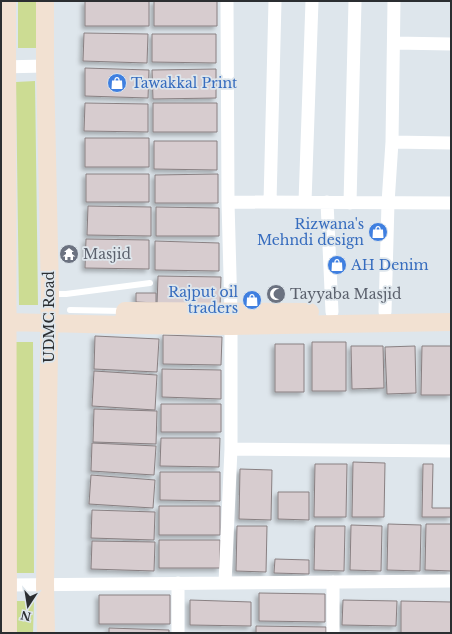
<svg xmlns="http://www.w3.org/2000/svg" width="452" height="634" font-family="'Libre Baskerville',serif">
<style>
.green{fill:#ccdc93}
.building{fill:#d7cccf;stroke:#898082;filter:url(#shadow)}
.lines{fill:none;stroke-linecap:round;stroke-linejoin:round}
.lane{stroke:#fff;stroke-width:6}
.street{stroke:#fff;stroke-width:13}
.secondary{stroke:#f2e1d2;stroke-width:18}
.labels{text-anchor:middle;stroke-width:3.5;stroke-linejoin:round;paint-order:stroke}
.shop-label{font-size:14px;fill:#366cbe;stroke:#dee6ec;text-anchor:start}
.worship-label{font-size:14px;fill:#5b616d;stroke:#dee6ec;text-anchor:start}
.street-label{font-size:14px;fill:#2b2e31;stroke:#dee6ec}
</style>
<defs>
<filter id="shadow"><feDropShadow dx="-3" dy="3" stdDeviation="2" flood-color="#0004"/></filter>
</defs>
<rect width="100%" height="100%" fill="#dee6ec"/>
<path class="green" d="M18,1H39V48H18Z
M35,81L38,305H19L16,82Z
M13,342H33L34,573H13Z
M15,601H34L33,633H15Z"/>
<path class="building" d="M85,1H149V26H85Z
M154,1H217V26H154Z
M84,33L148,34L147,63L83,61Z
M152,34H216V63L152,62Z
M85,68L149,70L148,98L85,96Z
M216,69V98L153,99L152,70Z
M85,103L148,104V132L84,131Z
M153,103H217V132H153Z
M85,138H149V167H85Z
M154,141H217V170L154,169Z
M86,174H149V202H86Z
M218,174V203H155V175Z
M88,206L151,207V236L87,235Z
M156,207L219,208V236H156Z
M86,239L149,240V269L85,268Z
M155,241L219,243V271L155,270Z
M158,276L221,277L220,306L157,304Z
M136,293H156V303L136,302Z
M163,335L222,337L221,365L163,364Z
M95,336L159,339L157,372L94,369Z
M312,342H346V391H312Z
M275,344H304V392H275Z
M351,346H383L384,388L352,389Z
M415,346L416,393L387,394L385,347Z
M422,346H451V395H421Z
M162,369L221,370V399L162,397Z
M94,371L157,375L155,410L92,406Z
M161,404H221V432H161Z
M94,409L157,411L156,444L93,442Z
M161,438H220L219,467L160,466Z
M92,443L156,446L154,475L91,471Z
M353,462L385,463L384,517H352Z
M315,464H347L346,517H314Z
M423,464H433L432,508H451V517H422Z
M240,469L272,470L271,520L239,519Z
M160,472H220V501L160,500Z
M91,475L155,480L153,508L89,504Z
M278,492H309V520L278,519Z
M159,506H220V535H159Z
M92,510L155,512L154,540L91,538Z
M388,524L421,525L420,571L387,570Z
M426,524H451V571L425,570Z
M351,525L382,526L381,571L350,570Z
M237,526H267L266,572L236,571Z
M315,526H345L344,571L314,570Z
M159,540H220V568H159Z
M92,541L155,542L154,571L91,569Z
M275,559L309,560V574L274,573Z
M259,593L325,594V622L259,621Z
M99,595H170V624H99Z
M190,600L251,602V626L190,625Z
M343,600L397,601L396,626L342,625Z
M401,601L451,602V633H401Z
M256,626L326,627V633H256Z
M109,628L169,630V633H109Z"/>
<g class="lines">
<path class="lane" d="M52,294H66L150,283
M70,310L123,311"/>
<path class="street" d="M394,43L451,44
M1,67L45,66
M392,142L451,143
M228,202L451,203
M270,202L275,1
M305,202L312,1
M327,202L332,312
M350,203L355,1
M385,312L388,203L392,142L394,1
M231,449L451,451
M333,582V633
M178,583V633
M225,583L231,449V312L228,202L227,1
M8,585L451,581"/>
<path class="secondary" d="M7,1L8,633
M45,1V66L50,294L45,584L46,633
M7,322L124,325L231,326L451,322
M124,325L125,311L310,312"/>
</g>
<defs>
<symbol id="shop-disc" viewBox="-11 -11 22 22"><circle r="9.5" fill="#3f7fe0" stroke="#dee6ec"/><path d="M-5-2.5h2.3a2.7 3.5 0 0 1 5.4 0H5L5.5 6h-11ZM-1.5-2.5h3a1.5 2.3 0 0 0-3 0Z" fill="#fff"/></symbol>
<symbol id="temple-disc" viewBox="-11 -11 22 22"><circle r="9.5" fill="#6b7280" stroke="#dee6ec"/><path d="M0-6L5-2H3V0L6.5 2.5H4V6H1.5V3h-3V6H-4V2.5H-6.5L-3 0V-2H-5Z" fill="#fff"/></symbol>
<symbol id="mosque-disc" viewBox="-11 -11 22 22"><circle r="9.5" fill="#6b7280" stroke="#dee6ec"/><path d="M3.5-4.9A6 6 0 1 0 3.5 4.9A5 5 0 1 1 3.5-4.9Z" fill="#fff"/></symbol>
</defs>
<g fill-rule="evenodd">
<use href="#shop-disc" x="106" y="72" width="22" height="22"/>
<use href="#shop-disc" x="367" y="221" width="22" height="22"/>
<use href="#temple-disc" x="58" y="243" width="22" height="22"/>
<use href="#shop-disc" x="326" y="254" width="22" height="22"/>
<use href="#mosque-disc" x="265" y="283" width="22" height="22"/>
<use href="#shop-disc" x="241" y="289" width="22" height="22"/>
</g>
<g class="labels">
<g class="shop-label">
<text x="131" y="88">Tawakkal Print</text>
<text x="364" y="229" text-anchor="end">Rizwana's<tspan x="364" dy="16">Mehndi design</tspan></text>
<text x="351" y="270">AH Denim</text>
<text x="238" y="297" text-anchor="end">Rajput oil<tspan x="238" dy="16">traders</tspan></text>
</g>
<g class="worship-label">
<text x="83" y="259">Masjid</text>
<text x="290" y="299">Tayyaba Masjid</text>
</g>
<g class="street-label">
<text transform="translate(49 317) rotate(-90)" y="5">UDMC Road</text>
</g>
</g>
<rect width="452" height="634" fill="none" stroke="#2b2e31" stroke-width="4"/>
<g transform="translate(28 606) rotate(192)" stroke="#dee6ec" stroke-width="3" paint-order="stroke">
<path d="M0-3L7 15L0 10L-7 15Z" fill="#2b2e31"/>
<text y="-6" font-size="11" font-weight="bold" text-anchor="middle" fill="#2b2e31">N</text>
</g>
</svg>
